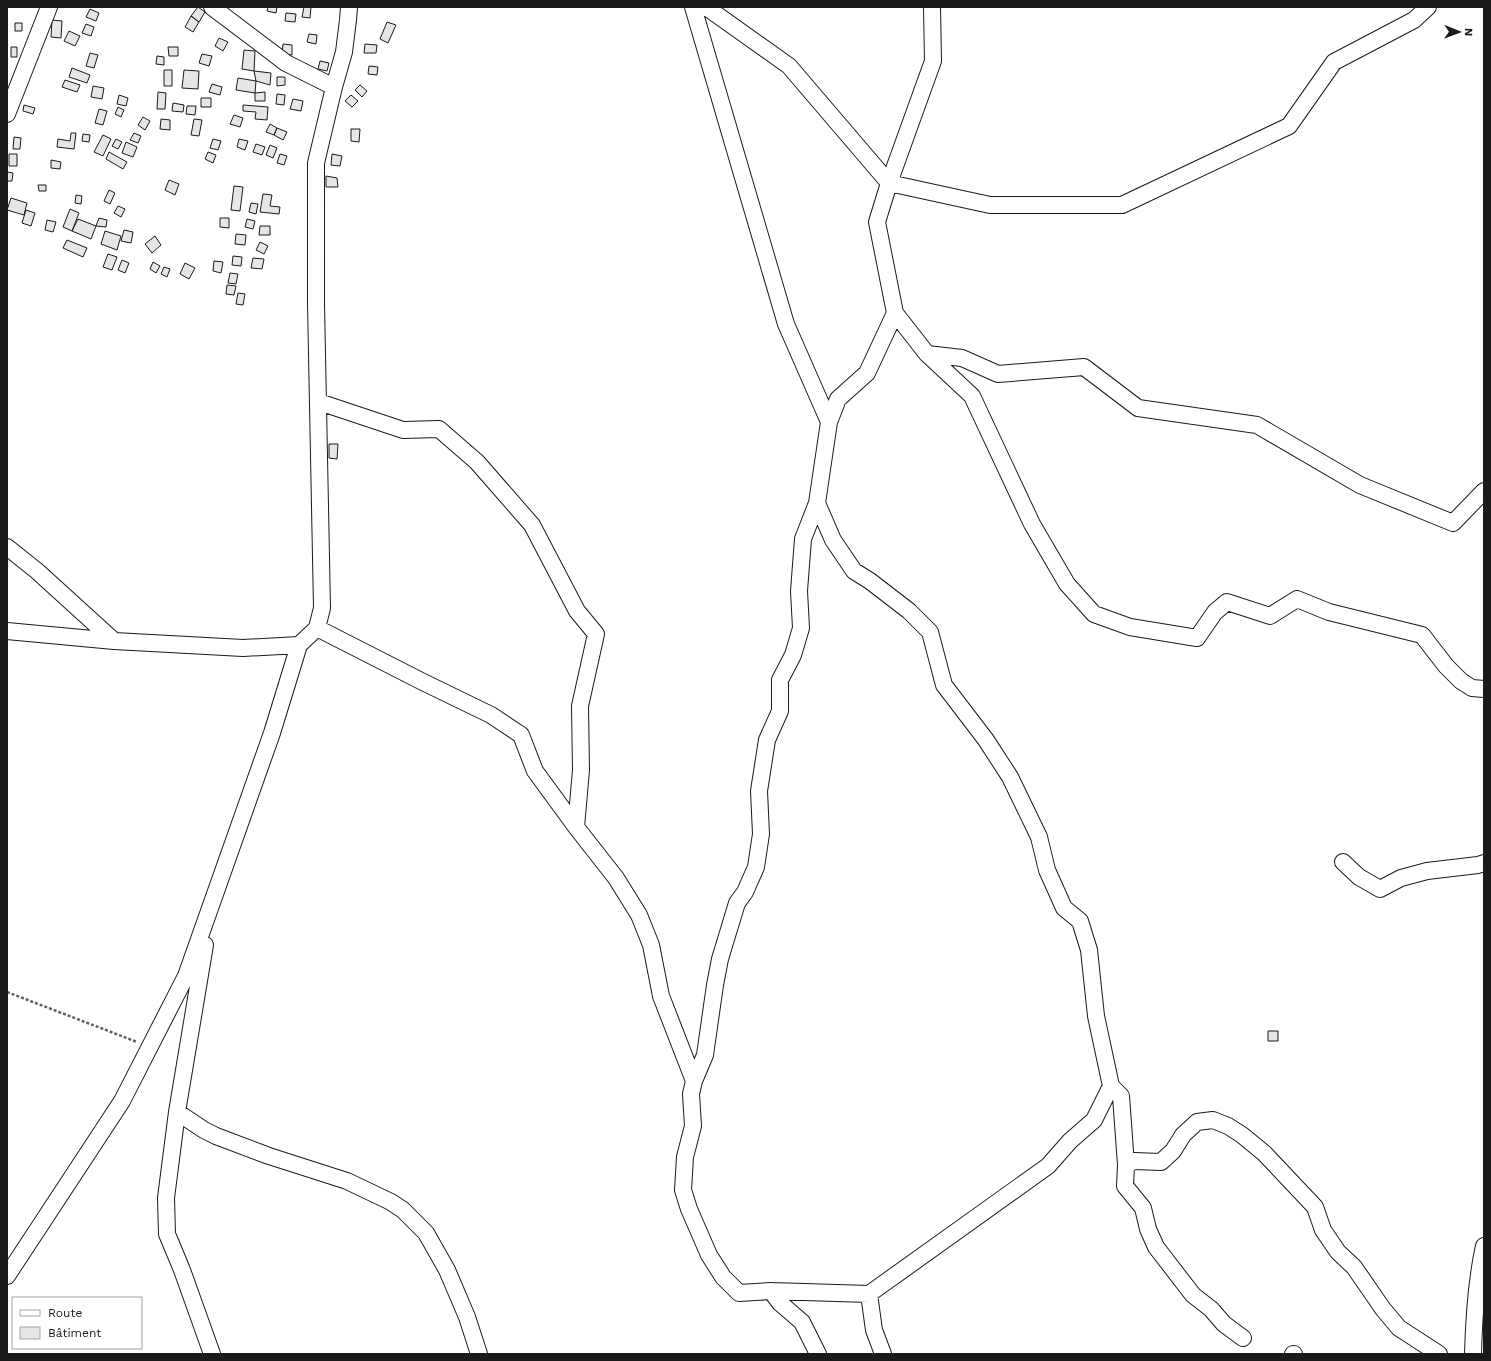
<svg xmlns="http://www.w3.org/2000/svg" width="1491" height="1361" font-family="'Work Sans',sans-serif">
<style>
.building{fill:#e6e6e6;stroke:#1a1a1a}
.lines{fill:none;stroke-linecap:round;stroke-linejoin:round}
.minor-casing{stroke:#1a1a1a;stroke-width:18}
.path{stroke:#5f5f5f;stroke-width:2.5;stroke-dasharray:3 2;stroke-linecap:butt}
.minor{stroke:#fff;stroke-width:16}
</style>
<rect width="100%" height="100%" fill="#fff"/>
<path class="building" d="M198,7L205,12L199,22L191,16Z
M268,7H277L276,13L267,11Z
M304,7H311L310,18L302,17Z
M90,9L99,13L96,21L86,17Z
M286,13L296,14L295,22L285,21Z
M191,16L199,22L193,32L185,27Z
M52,20L62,21L61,38L51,37Z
M387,22L396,25L388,43L380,39Z
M15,23H22V31H15Z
M86,24L94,27L91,36L82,33Z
M69,31L80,36L75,46L64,41Z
M309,34L317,35L316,44L307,42Z
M219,38L228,42L223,51L215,46Z
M283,44L292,45V55L282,54Z
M365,44L377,45L376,53H364Z
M11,47H17V57H11Z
M168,47H178V56H169Z
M244,50L255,51L254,71L242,69Z
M90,53L98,55L94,68L86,66Z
M202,54L212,56L209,66L199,63Z
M157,56L164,57V65L156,64Z
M320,61L329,63L327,71L318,69Z
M369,66L378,67L377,75L368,74Z
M72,68L90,75L87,83L69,77Z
M164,70H172V86H164Z
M184,70L199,71L198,89L182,88Z
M254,71L271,73L270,85L256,81Z
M277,77H285V85L277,86Z
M238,78L256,81L255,93L236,90Z
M65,80L80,85L77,92L62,87Z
M212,84L222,87L220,95L209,92Z
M360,85L367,91L362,97L355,90Z
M93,86L104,88L102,99L91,97Z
M158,92L166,93L165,109H157Z
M265,92V101H255V93Z
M277,94L285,95L284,105L276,104Z
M119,95L128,98L126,106L117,104Z
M351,95L358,101L352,107L345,101Z
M201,98H211V107H201Z
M293,99L303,101L301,111L290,109Z
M173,103L184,105L183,112L172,111Z
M24,105L35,108L33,114L23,111Z
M243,105L268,107L267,120L255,119L256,112L243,111Z
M187,106H196L195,115L186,114Z
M118,107L124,110L121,117L115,114Z
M99,109L107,111L103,125L95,123Z
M234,115L243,118L240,127L230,124Z
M143,117L150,121L145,130L138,125Z
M161,119L170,120V130L160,129Z
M194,119L202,120L199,136L191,135Z
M270,124L277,128L274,135L266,132Z
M277,128L287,132L283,140L274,135Z
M351,129H360L359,142L351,141Z
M71,133H76L74,149L57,147L58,139L70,141Z
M134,133L141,136L138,143L130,140Z
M83,134L90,135L89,142L82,141Z
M103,135L111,139L103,156L94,152Z
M14,137L21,138L20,149H13Z
M116,139L122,142L118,149L112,146Z
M213,139L221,141L218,150L210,148Z
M239,139L248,141L245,150L237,147Z
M126,142L137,147L133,157L122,153Z
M256,144L265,147L262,155L253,152Z
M270,145L277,148L273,158L266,155Z
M109,152L127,162L123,169L106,159Z
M208,152L216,155L213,163L205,159Z
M9,154H17V166H9Z
M280,154L287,156L284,165L277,163Z
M332,154L342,156L340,166L331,165Z
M51,160L61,162L60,169L51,168Z
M7,172L13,173L12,181H7Z
M326,176L337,178L338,187H326Z
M169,180L179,184L175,195L165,190Z
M38,185H46V191H39Z
M234,186L243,187L240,211L231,210Z
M109,190L115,193L110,204L104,201Z
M263,194L272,195L270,206L280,207L279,214L260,212Z
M76,195L82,196L81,204L75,203Z
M11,198L27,203L24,215L7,210Z
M251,203L258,204L256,214L249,212Z
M118,206L125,209L121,217L114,213Z
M70,209L79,213L72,231L63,227Z
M26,210L35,213L31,226L22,223Z
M99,218L107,220L106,227L96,226Z
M220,218H229V228L220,227Z
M78,219L96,226L91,239L72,231Z
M247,219L255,221L253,229L245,227Z
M47,220L56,222L53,232L45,230Z
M260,226H270V235H259Z
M124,230L133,232L131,243L121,241Z
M105,231L121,236L117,250L101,244Z
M236,234L246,235L245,245L235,244Z
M155,236L161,245L152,253L145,244Z
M67,240L87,248L83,257L63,248Z
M260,242L268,246L264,254L256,250Z
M108,254L117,257L112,270L103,267Z
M233,256L242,257L241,266L232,265Z
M253,258L264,259L262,269L251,268Z
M122,260L129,263L125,273L118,270Z
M214,261L223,262L221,273L213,271Z
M153,262L160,266L156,273L150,269Z
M185,263L195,268L189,279L180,274Z
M164,267L170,269L167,277L161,274Z
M230,273L238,274L236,284L228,283Z
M227,285L236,286L234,295L226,294Z
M238,293L245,294L243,305L236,304Z
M329,444H338L337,459L329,458Z
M1268,1031H1278V1041H1268Z"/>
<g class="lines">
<defs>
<path id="minor" d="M212,7L286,63L334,87
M693,7L786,324L829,422L817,503L803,539L799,591L801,628L793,655L780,680V711L767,740L759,791L761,834L756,867L745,892L737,903L720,959L715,985L705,1055L694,1081L691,1094L693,1126L685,1157L683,1190L689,1209L709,1255L723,1277L739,1293L771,1291L869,1294L1048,1166L1070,1141L1094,1120L1111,1086L1096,1016L1089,950L1080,921L1064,908L1047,870L1039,837L1010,777L986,740L944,685L930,632L909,611L870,581L854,571L833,540L817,503
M706,7L789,66L889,183L933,61L932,7
M7,114L49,7
M895,313L927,354L962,358L998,374L1084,367L1138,408L1257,425L1360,485L1453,523L1484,491
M927,354L972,396L1032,524L1067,584L1094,614L1130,627L1197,638L1215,612L1227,602L1270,616L1297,599L1329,612L1422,635L1446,666L1461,681L1472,688L1484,689
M319,402L403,430L439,429L477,462L532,525L577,611L596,634L580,706L581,770L576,827
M829,422L838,399L867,373L895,313L877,222L889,183L990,205H1122L1289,126L1334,62L1414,20L1428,7
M7,547L37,571L114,641L243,648L299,645
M317,628L423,682L491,715L521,735L535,771L576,827L616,878L639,915L651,945L661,996L694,1081
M7,631L114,641
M1343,862L1359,877L1380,889L1401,878L1427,871L1478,865L1484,863
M205,945L177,1112L166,1198L167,1234L182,1270L212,1354
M1111,1086L1121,1096L1126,1165
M177,1112L204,1130L216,1136L269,1156L347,1181L391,1202L403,1210L426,1233L447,1270L467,1317L479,1354
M7,1276L122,1101L186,976L272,733L299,645L317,628L322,608L316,303V163L334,87L344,52L348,20L349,7
M771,1291L780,1303L802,1322L818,1354
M869,1294L874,1330L883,1354
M1243,1338L1224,1324L1211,1309L1193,1295L1156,1247L1148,1229L1143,1208L1125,1186L1126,1165L1134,1161L1161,1162L1173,1151L1183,1135L1197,1122L1213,1120L1228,1126L1242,1135L1264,1153L1315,1207L1323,1230L1338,1252L1354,1267L1383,1309L1399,1328L1439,1354
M1293,1354H1294
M1473,1354C1474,1316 1476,1282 1484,1246"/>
</defs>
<use href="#minor" class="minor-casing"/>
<path class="path" d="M7,992L137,1042"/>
<use href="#minor" class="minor"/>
</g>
<rect width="1491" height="1361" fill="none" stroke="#1a1a1a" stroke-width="16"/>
<rect x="12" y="1297" width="130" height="52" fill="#ffffff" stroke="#a3a3a3"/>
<rect x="20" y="1310" width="20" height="6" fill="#ffffff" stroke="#a3a3a3"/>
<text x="48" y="1317" font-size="12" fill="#1a1a1a">Route</text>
<rect x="20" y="1327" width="20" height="12" fill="#e6e6e6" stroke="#a3a3a3"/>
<text x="48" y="1337" font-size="12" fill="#1a1a1a">Bâtiment</text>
<g transform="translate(1459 32) rotate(91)" stroke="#ffffff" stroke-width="3" paint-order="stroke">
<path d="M0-3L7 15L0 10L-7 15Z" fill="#1a1a1a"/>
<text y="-6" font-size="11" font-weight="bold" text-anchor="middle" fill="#1a1a1a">N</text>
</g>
</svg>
